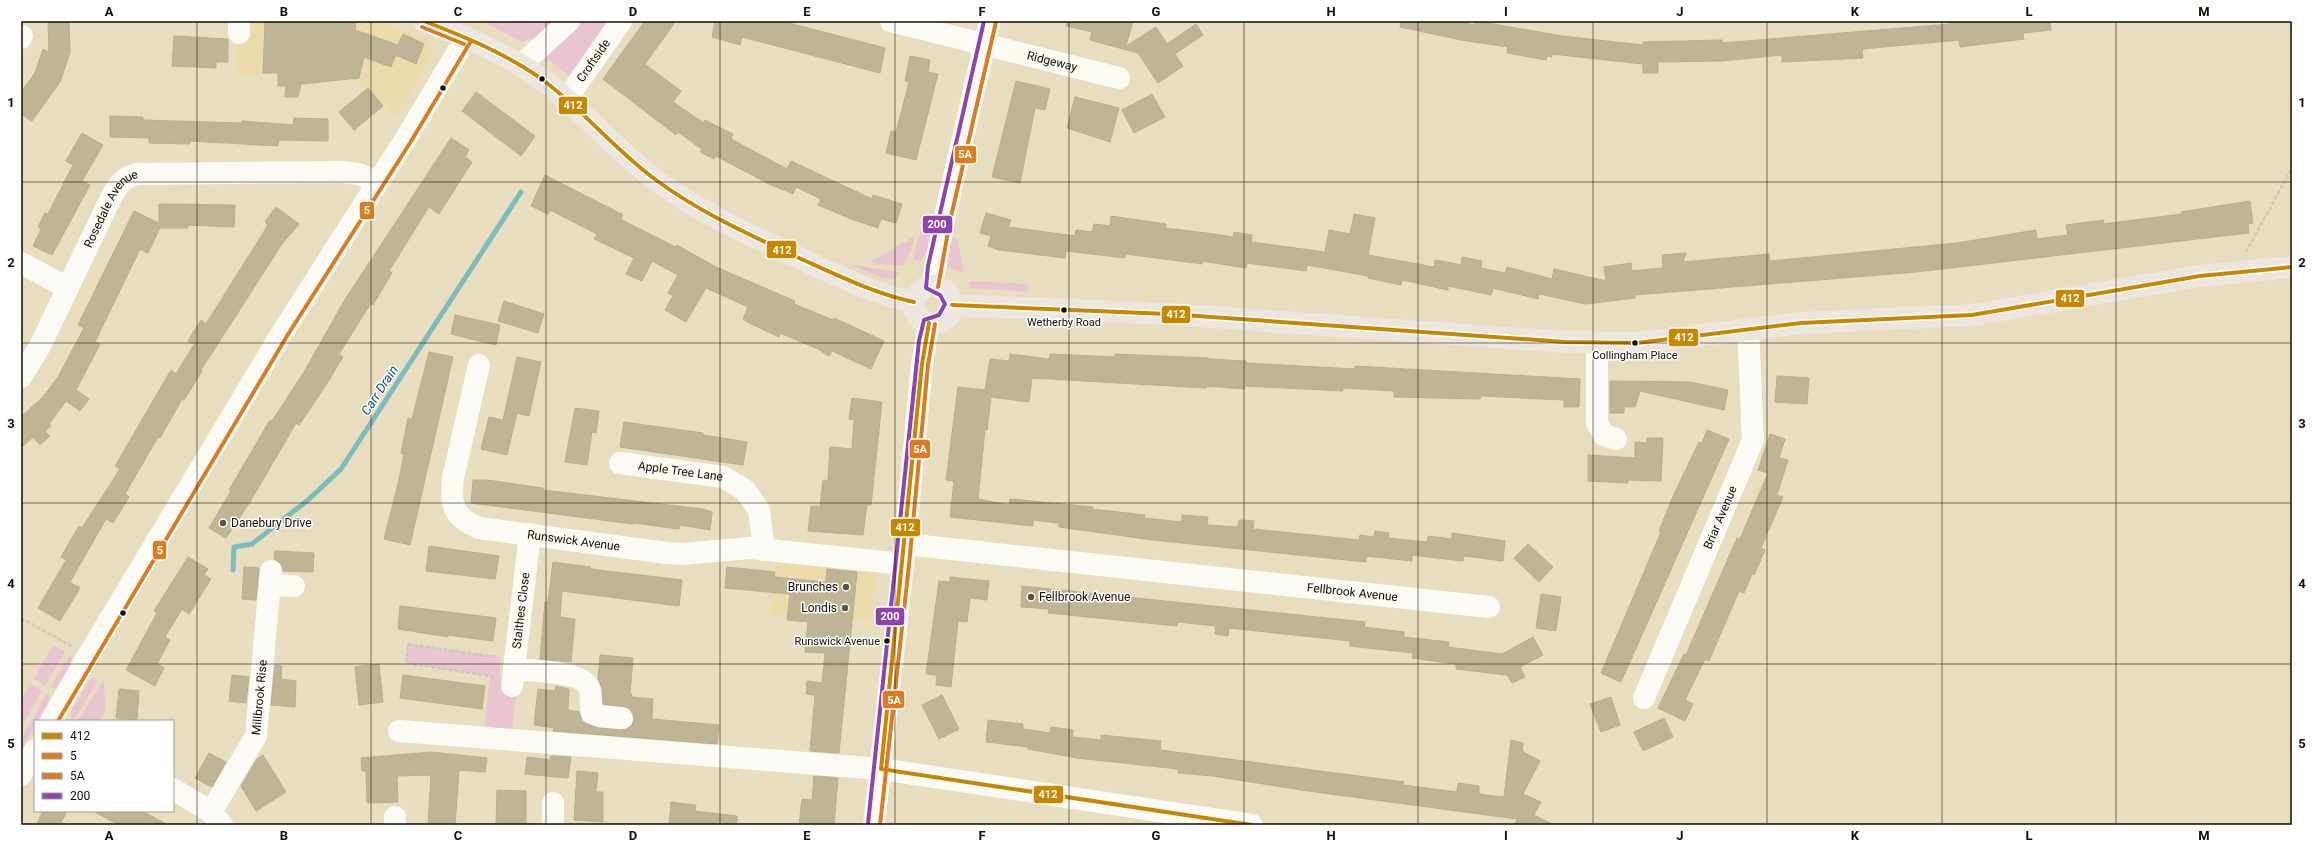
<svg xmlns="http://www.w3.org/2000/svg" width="2313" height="846" font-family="Roboto,sans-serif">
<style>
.built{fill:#ecdbaa}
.green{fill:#e9c5d2}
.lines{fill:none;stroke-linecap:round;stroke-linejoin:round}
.stream{stroke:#7dbbbd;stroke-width:5}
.building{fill:#bfb493;stroke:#b6ad95}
.path{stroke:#cdc9c1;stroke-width:2.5;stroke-dasharray:4 2;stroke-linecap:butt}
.minor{stroke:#fcfaf5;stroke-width:22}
.major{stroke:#ede6df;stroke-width:22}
.bus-1-casing{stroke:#fff;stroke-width:7}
.bus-2-casing{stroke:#fff;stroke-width:7}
.bus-3-casing{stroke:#fff;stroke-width:7}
.bus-4-casing{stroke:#fff;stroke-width:7}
.bus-1{stroke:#c98700;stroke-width:4}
.bus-2{stroke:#db7c21;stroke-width:4}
.bus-3{stroke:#db7c21;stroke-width:4}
.bus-4{stroke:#8e44ad;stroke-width:4}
.grid{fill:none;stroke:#120b00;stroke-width:1;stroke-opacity:0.55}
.bus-dot{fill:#120b00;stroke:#fff;stroke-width:1.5}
.poi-dot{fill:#5d5442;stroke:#fff;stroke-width:1.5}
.labels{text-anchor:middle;stroke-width:3;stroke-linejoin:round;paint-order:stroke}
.bus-label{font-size:11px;fill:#120b00;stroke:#fff}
.street-label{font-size:12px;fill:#120b00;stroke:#fff}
.poi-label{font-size:12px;fill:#120b00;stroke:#fff;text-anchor:start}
.water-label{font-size:13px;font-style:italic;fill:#005663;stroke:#fff}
.line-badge{stroke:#fff;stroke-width:1.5}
.badge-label{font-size:11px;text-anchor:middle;font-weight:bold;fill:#fff}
.neatline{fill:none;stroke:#120b00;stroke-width:1.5}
.grid-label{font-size:13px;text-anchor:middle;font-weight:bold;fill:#120b00}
</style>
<rect width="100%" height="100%" fill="#e8ddbe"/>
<path class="built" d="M239,21H378L428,39L432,57L396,117L368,88L351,79L278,86V73L237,76Z
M777,561L876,570L871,621L769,615Z"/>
<path class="green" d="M485,21H557L541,36L522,42L489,25Z
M580,21H615L569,76L546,57V51Z
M921,230L931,232L927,250L921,261L913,259Z
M915,236L909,255L902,266L869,263Z
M949,236L957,238L964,273L942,265Z
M847,264L898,272L896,279L883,278Z
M971,281L1028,284V292L970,288Z
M408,644L501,657L499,677L507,679L516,696L512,735L484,732L490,676L406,663Z
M53,645L65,652L45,685L34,678Z
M70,654L72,662L57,689L51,687Z
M91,678L97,681L77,715L71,721V711Z
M104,679L105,711L99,721H78Z
M30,684L42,691L21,727V700Z
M47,693L51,699L38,721H35V726L21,751V739Z"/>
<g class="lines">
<path class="stream" d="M233,570L234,547L252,544L308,500L341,469L521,192"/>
</g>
<path class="building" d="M48,21H69L70,53L60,82L32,121L21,114V92L35,73L43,49L49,52Z
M265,21H356L355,30L398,45L403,34L424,44L416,64L396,55L391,67L364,57L359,78L301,84L298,97H285L286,86H278V73H263Z
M645,21H676L645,64L681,91L673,102L704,123L705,120L733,134L731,139L787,169L791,161L872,199L873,195L902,204L896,223L881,219L878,228L851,219L818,205L821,199L796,187L793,194L769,184L716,156L714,159L700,152L702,149L678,132L676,135L603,79Z
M715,21H781L885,48L880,73L742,37L740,45L712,37Z
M1067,21H1133L1126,46L1156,27L1167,44L1196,24L1203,35L1175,54L1183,66L1158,83L1138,53L1090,40L1092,32L1066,26Z
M1401,21H1457L1474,25L1476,21L1562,36L1643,45V42L1722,40V43L1950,24V21H2050L2051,30L2023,33L2024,39L1960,47L1959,40L1862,49L1863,58L1782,62V55L1722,61L1658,62V73H1643V64L1552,54V57L1547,56L1546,60L1507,53L1508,47L1461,40L1400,27Z
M174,36L228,39V62H216V68L172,66Z
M910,56L930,60L928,72L938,74L916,160L886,153L891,131L896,132L909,82L905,81Z
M1016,81L1050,89L1045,110L1035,108L1020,183L992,177Z
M368,88L383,106L354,130L339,112Z
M476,92L535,136L521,156L462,111Z
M1152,94L1165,117L1134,133L1122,110Z
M1075,97L1119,108L1110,142L1067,128Z
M110,116L143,117V120L242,123V121L293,125L294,118L328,119V141L279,140L278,146L190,141V144L149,143V138L110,137Z
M82,133L103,145L82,181L90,185L52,255L33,246L41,229L38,227L45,213L48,214L73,165L66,161Z
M451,138L469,150L465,157L472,162L439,214L429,207L389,271L392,273L373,305L371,303L339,354L343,357L326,385L299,425L296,423L250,502L226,538L209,528L231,491L229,490L270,420L272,421L304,372L344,301Z
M545,175L623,215L620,219L676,247L677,245L716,267L795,301L794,304L833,320L834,318L884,341L871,369L832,351L829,356L818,349L780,333L779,337L749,323L743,319L748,307L706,288L686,322L665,310L673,296L668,293L678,275L652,261L642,281L626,274L634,258L594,239L597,234L550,210L548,214L531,206Z
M2250,201L2253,223L2248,224L2249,233L1916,272L1635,295V298L1586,304L1539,294L1538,299L1493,288L1491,295L1448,286V290L1402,280L1401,285L1368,278V276L1307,265L1306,271L1247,263L1246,268L1202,261V264L1126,254L1125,258L1066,251L1065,258L999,250L988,246L991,236L980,233L986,213L1011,220L1008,227L1075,236L1076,230L1092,232L1094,224L1110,226L1111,216L1166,224L1165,228L1214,234L1233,237L1234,232L1252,235L1251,242L1325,252L1329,230L1350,234L1354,214L1375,218L1368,255L1434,267L1435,260L1461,265L1462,257L1482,261L1481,268L1505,273L1507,267L1552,279L1554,269L1606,281L1604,267L1631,263L1632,271L1663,268L1662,255L1686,253L1683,262L1769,254L1770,261L1957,243L2036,230L2037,239L2068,235L2066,225L2104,220L2103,224L2182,214L2181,212Z
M159,204L235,205L234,227L188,225V228H160L148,253L140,249L95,342L100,344L76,390L89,399L80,411L66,401L49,424L51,426L45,431L50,436L40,445L33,437L21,448V417L43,397L58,377L84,328L78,325L134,211L159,223Z
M276,207L299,224L282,244L201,370L202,371L184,400L182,399L160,438L158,437L125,494L129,497L113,523L106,519L70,582L80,588L60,621L38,608L66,560L61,557L79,526L82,528L120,469L115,466L171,370L176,374L190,351L194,344L188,341L201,320L206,324L268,225L265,222Z
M504,301L544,314L538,333L498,321Z
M455,315L500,325L496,345L451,334Z
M429,352L453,357L410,545L384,539L399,480L404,454L401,453L408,418L412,419Z
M1010,354L1049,359L1050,354L1115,357V354L1208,358V359L1246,361V363L1355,369V366L1580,379L1579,407H1564V400L1481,396L1480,399L1394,397V391L1343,388V391L1245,386L1244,389L1206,386V388L1032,378L1029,402L991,397L987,430L985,429L978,499L1009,505L1010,499L1093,507L1092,509L1145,515L1144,518L1182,522V515L1208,517L1207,525L1238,527L1239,520L1254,521L1253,529L1359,540L1360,535L1374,537L1375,531L1389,533L1388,538L1427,542L1428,536L1452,539V533L1505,541L1503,561L1464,556L1463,561L1412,555V561L1366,556V562L1153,540L1059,527V523L1033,520V526L950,517L954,481L946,480L958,387L985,390L990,359L1009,361Z
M517,357L541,362L529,416L517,413L507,455L481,449L489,417L503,420Z
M1777,376L1809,378L1807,404L1775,402Z
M1610,381L1690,382L1728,390L1724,410L1640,391L1635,407H1624V413H1610Z
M852,398L882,402L871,505H867L863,535L808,531L811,506L820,507L823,480L828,481L830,447L852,449L854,420L849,419Z
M575,408L599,411L596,433L592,432L587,465L565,462Z
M624,422L703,433V435L747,442L743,465L620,447Z
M1707,430L1729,439L1621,682L1601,673L1661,532L1659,531L1674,494L1699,442L1702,443Z
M1770,434L1785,439L1779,458L1788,460L1777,495L1783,497L1761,548L1765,550L1754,575L1752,574L1744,593L1739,591L1709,661L1705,659L1685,700L1693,704L1685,721L1658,708L1684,654L1686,655L1737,538L1740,539L1768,473L1758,470Z
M1647,438H1663L1661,481L1628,480V483L1588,481V455L1635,458V442L1647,443Z
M473,480H487L543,488V490L703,509L712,512L710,530L680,525L679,529L633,523V524L471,503Z
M1528,544L1553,567L1539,582L1514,558Z
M429,546L499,556L495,579L426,571Z
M275,551L314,553L313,572L283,571L282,565L274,559Z
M188,557L208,569L204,575L211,579L189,614L182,609L165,637L170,640L157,664L164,668L155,686L126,670L157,613L154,611Z
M553,562L590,567V569L682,580L679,606L562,591L560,617L575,619L571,662L540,659L545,602H548Z
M244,567L259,568L256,600L242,599Z
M727,567L775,572L774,577L826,582L827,569L857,572L839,753L810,751L815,695L806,694L807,681L822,683L825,653L805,652L808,622L787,620L790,594L725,588Z
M950,577L989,581L987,600L970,598L967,622L958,621L951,687L936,685L937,675L926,674L939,581L950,582Z
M1022,586L1365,622L1364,627L1404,632V637L1449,642L1448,647L1502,654L1533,637L1543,655L1520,667L1525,677L1512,683L1507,675L1456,669V664L1412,658L1413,653L1350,646V641L1229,628L1228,636L1215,634L1216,626L1177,622V626L1048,613L1049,609L1021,607Z
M1541,594L1561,597L1556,631L1536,628Z
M400,606L496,618L493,641L448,635V637L398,629Z
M600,655L633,658L630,693L632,694L631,697L653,699L652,719L719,725L717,744L553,731L554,728L534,725L538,689L555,691L556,686L569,689L568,710L579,712L582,721L587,724L598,728L621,730L632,725L634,719L629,708L603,704L602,688L598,679Z
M379,664L383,702L359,705L355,667Z
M275,665L282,666L281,679L296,681L295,707L271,705Z
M232,675L249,677L246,703L229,701Z
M403,675L485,686L482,709L400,698Z
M119,689L139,691L137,720L116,718Z
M942,695L959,729L939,739L922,705Z
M1611,697L1620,725L1601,732L1590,704Z
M1664,718L1673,737L1643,751L1634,732Z
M988,720L1023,724V729L1050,733L1051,727L1073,730L1072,737L1101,740V735L1161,741L1160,750L1404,782L1403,785L1457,792L1458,783L1479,786V794L1504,797L1511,740L1523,743L1522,751L1540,761L1523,794L1541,802L1534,815L1554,825H1515L1517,819L1308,791L1213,776L1178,773V769L1077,758L1028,749V747L986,742Z
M431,752L487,758L485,772L459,770L455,825H428L431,775L397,776L398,802L367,803L366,771H362L361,758Z
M209,753L226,762L212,787L195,778Z
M263,755L286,792L256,811L241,786L257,759Z
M551,756L571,757L568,778L525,774L527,757L550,760Z
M577,771L598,773L596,792H603V822L574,820Z
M814,776L838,778L834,825H799L802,799L812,800Z
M497,790L526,791V825H496Z
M671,802L696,805L695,811L737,816V825H669Z
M43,811H67L60,825H36Z
M93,811H142L168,825H119Z"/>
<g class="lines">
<path class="path" d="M2246,252L2292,168
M21,618L73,647
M494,677L406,663L408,644L496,657"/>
<g class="minor">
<path id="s1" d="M891,21L1119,78"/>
<path d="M239,33V21"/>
<path d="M21,38L22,36"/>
<path d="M521,65L569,21"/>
<path id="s2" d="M566,100L621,21"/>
<path d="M21,263L68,288"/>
<path d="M932,286L944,220L990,21"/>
<path d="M1597,344V423L1604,435L1616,439"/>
<path id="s3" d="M479,365L453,478C450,505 453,517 479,528L667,553L683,554L749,548L903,564"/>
<path id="s4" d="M21,377L40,346L106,208C114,192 118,179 137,174L341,172L359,174L377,183"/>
<path id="s5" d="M620,463L723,477L745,490L759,510L764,550"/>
<path id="s6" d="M905,544L1489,607"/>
<path d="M270,585L294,586"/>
<path d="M514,669C531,671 583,671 589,688C592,695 590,705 592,713L599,716L622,718"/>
<path id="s7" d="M512,686L530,534"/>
<path id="s8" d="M1644,698L1753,440L1748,329"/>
<path d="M51,721L88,656L282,333L405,140L466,38"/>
<path d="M399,731L881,769L1252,825"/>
<path d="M21,775L35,750"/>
<path d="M173,789L211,812L222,825"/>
<path d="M553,803V825"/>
<path id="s9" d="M211,812L256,736L271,571"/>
<path d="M395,817V825"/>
<path d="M874,825L903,564L922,364L929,323"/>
</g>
<path class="major" d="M424,21C466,37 507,54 543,80C583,110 615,150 656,180C700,213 752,236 802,259C838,276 875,295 914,302
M914 305a19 19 0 1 1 38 0a19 19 0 1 1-38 0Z
M952,305L1169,314L1565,342L1637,343L1801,323L1972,315L2200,276L2292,267"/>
<defs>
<path id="bus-1" d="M424,21C465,37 507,54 543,80C583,110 615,150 656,180C699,212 750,235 799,258C837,275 873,293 914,302
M952,305L1169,314L1565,342L1637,343L1801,323L1972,315L2200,276L2292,267
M929,323L922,364L881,769L1252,825"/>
<path id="bus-2" d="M422,27L464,44
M58,721L287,336L410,143L471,41"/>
<path id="bus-3" d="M938,287L950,221L996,22
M880,825L909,565L928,365L935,324"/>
<path id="bus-4" d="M868,824L919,341L924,320L939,315L945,304L940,295L926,288L928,266L984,21"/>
</defs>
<use href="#bus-1" class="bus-1-casing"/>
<use href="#bus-2" class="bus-2-casing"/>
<use href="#bus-3" class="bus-3-casing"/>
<use href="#bus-4" class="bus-4-casing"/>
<use href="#bus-1" class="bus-1"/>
<use href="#bus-2" class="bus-2"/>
<use href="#bus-3" class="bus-3"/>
<use href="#bus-4" class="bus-4"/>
</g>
<path class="grid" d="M197,21V825M371,21V825M546,21V825M720,21V825M895,21V825M1069,21V825M1244,21V825M1418,21V825M1593,21V825M1767,21V825M1942,21V825M2116,21V825M21,182H2292M21,343H2292M21,503H2292M21,664H2292"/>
<g class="bus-dot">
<circle cx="542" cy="79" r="3.5"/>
<circle cx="443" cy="88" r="3.5"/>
<circle cx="1064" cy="310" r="3.5"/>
<circle cx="1635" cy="343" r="3.5"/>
<circle cx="123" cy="613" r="3.5"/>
<circle cx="887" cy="641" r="3.5"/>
</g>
<g class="poi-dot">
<circle cx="223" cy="523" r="4"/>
<circle cx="846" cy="587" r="4"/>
<circle cx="1031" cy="597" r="4"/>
<circle cx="845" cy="608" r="4"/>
</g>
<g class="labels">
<g class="bus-label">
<text x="1064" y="326">Wetherby Road</text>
<text x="1635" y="359">Collingham Place</text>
<text x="880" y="645" text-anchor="end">Runswick Avenue</text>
</g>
<g class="street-label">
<text dy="4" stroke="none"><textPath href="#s2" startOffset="48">Croftside</textPath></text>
<text dy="4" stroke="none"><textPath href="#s1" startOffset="166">Ridgeway</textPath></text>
<text dy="4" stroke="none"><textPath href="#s4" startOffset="192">Rosedale Avenue</textPath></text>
<text dy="4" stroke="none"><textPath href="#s5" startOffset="61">Apple Tree Lane</textPath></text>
<text dy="4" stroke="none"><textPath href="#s8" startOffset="196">Briar Avenue</textPath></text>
<text dy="4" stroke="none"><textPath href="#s3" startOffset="274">Runswick Avenue</textPath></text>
<text dy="4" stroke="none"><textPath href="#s6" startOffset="450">Fellbrook Avenue</textPath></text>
<text dy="4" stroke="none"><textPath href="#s7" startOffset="76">Staithes Close</textPath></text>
<text dy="4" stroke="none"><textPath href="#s9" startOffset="127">Millbrook Rise</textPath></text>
</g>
<g class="poi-label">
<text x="231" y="527">Danebury Drive</text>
<text x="838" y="591" text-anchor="end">Brunches</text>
<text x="1039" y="601">Fellbrook Avenue</text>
<text x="837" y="612" text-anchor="end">Londis</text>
</g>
<g class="water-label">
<text transform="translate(379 390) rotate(-57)" y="5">Carr Drain</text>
</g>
</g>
<g class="line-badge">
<rect x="558" y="96" width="30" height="19" rx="4" fill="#c98700"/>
<rect x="954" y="145" width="23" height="19" rx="4" fill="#db7c21"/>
<rect x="359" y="201" width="16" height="19" rx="4" fill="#db7c21"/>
<rect x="922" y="215" width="31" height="19" rx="4" fill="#8e44ad"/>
<rect x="766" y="240" width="31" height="19" rx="4" fill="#c98700"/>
<rect x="2055" y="289" width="30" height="19" rx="4" fill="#c98700"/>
<rect x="1161" y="305" width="30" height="19" rx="4" fill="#c98700"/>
<rect x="1668" y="328" width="31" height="19" rx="4" fill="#c98700"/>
<rect x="909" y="439" width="22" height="20" rx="4" fill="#db7c21"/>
<rect x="890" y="518" width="31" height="19" rx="4" fill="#c98700"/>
<rect x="152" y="540" width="15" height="20" rx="4" fill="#db7c21"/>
<rect x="875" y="607" width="30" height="19" rx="4" fill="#8e44ad"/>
<rect x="882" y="690" width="23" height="19" rx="4" fill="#db7c21"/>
<rect x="1033" y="785" width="31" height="19" rx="4" fill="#c98700"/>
</g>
<g class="badge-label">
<text x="573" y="109">412</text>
<text x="965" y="158">5A</text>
<text x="367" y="214">5</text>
<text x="937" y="228">200</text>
<text x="782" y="254">412</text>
<text x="2070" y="302">412</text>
<text x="1176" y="318">412</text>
<text x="1684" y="341">412</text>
<text x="920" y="453">5A</text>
<text x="905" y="531">412</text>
<text x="160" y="554">5</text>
<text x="890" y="620">200</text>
<text x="894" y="704">5A</text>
<text x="1048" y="798">412</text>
</g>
<rect width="2313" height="846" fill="none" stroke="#ffffff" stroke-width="44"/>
<rect x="34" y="720" width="140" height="92" fill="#ffffff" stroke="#a09d99"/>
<rect x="42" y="733" width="20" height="6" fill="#c98700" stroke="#a09d99"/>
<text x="70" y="740" font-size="12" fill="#120b00">412</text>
<rect x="42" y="753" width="20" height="6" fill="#db7c21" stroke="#a09d99"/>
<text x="70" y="760" font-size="12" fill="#120b00">5</text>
<rect x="42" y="773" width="20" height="6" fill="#db7c21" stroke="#a09d99"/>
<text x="70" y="780" font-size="12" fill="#120b00">5A</text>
<rect x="42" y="793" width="20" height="6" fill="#8e44ad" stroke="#a09d99"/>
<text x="70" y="800" font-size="12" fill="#120b00">200</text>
<rect x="22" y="22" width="2269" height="802" class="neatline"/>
<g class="grid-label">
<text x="109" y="16">A</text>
<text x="284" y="16">B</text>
<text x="458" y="16">C</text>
<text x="633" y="16">D</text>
<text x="807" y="16">E</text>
<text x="982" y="16">F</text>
<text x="1156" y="16">G</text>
<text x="1331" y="16">H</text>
<text x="1506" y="16">I</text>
<text x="1680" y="16">J</text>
<text x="1855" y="16">K</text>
<text x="2029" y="16">L</text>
<text x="2204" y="16">M</text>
<text x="11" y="107">1</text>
<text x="2302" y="107">1</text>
<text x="11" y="267">2</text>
<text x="2302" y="267">2</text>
<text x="11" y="428">3</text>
<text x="2302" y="428">3</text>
<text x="11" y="588">4</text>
<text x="2302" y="588">4</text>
<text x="11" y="748">5</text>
<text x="2302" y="748">5</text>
<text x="109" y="840">A</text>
<text x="284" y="840">B</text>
<text x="458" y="840">C</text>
<text x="633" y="840">D</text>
<text x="807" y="840">E</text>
<text x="982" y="840">F</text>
<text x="1156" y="840">G</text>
<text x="1331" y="840">H</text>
<text x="1506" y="840">I</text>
<text x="1680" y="840">J</text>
<text x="1855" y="840">K</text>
<text x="2029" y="840">L</text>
<text x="2204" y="840">M</text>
</g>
</svg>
